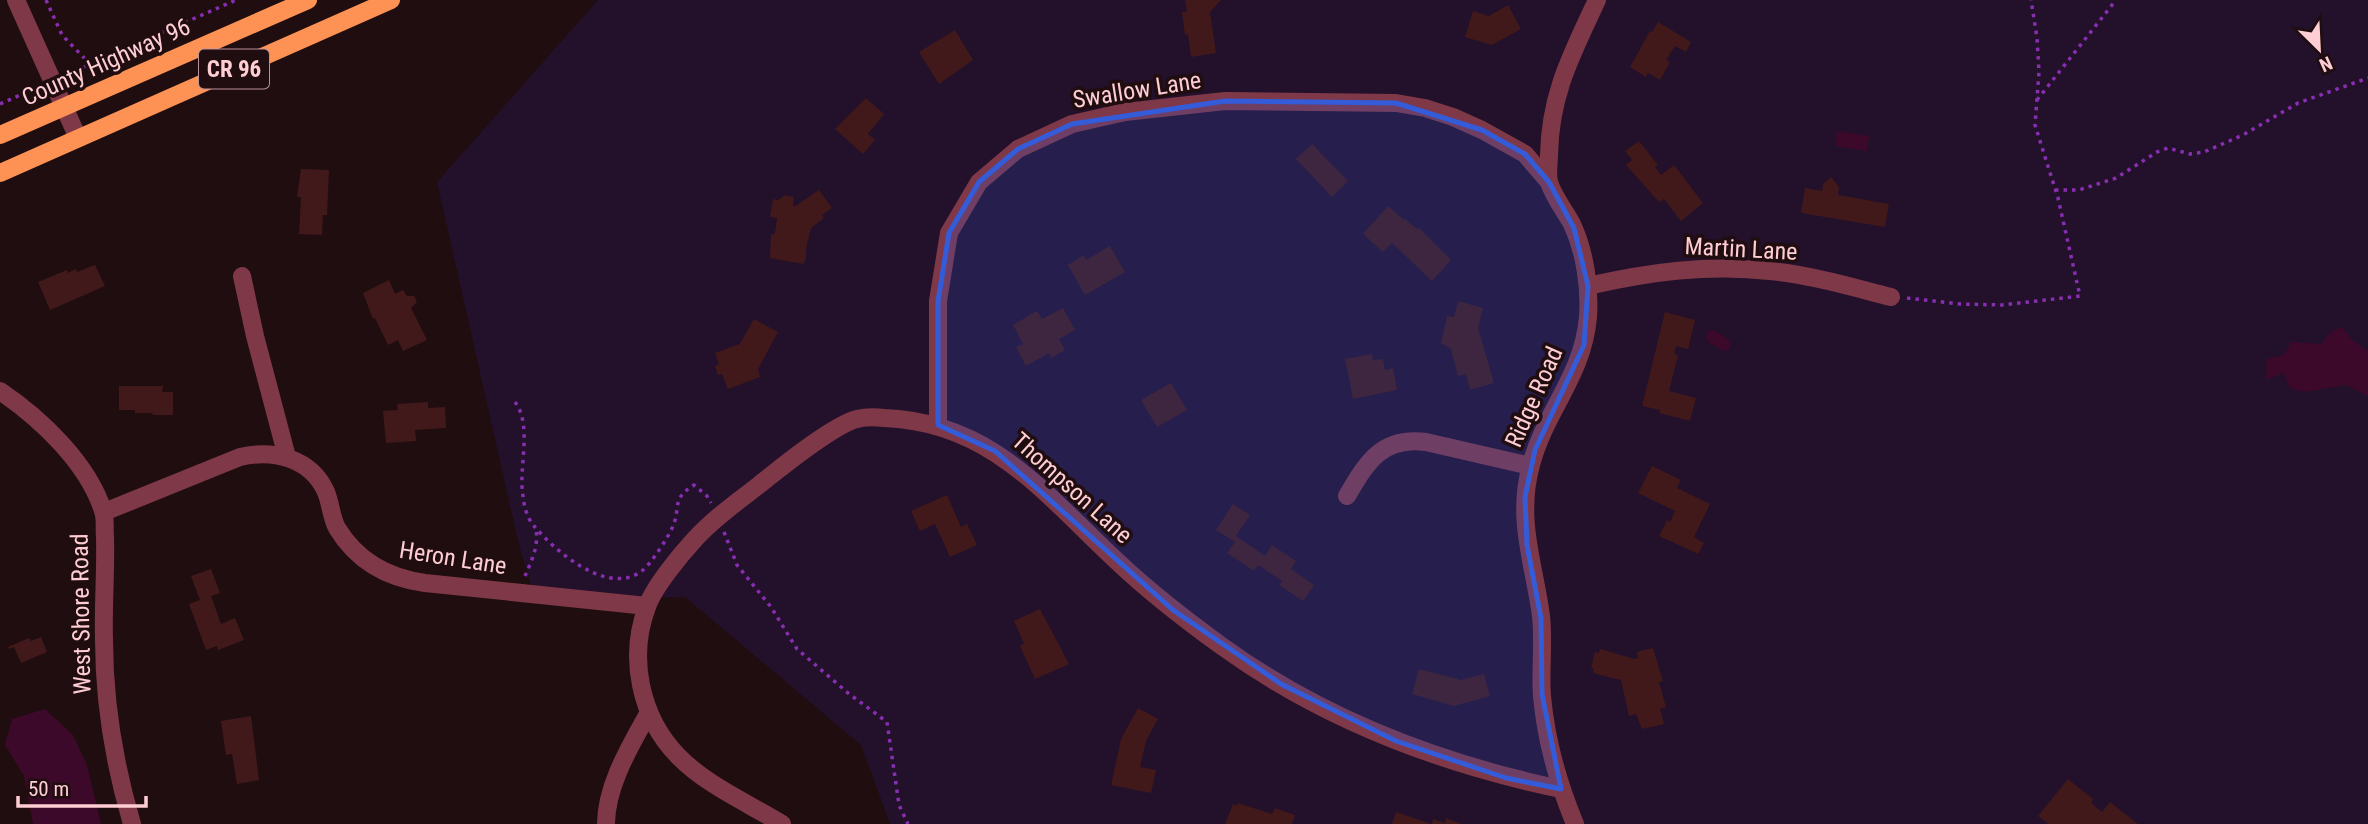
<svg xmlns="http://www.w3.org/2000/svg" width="2368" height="824" font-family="'Roboto Condensed',sans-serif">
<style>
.green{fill:#23102a}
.water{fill:#3d092a}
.building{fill:#41191b}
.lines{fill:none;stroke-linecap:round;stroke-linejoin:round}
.path{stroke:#872eb1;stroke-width:3.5;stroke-dasharray:3.5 5;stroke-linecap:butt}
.minor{stroke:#7f3848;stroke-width:18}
.major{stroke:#fe9254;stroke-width:18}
.marked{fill:#345bd8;fill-opacity:0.2;stroke:#345bd8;stroke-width:5;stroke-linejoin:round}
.labels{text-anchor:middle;stroke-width:7;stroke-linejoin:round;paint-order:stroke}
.shield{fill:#200d0f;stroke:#bc9399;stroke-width:2}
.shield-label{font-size:23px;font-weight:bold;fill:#ffcdd4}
.street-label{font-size:24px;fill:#ffcdd4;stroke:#200d0f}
</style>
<rect width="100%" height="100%" fill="#200d0f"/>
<path class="green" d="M598,0H2368V824H890L861,745L685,597L587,600L531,585L519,545L437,182Z"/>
<path class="water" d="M1837,131L1869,136L1867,151L1835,146Z
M2342,327L2352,340L2368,351V396L2347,385L2304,392L2290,388L2283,373L2266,380L2267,359L2284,355L2291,342L2321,344L2331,332Z
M1709,330C1718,331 1725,336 1731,343L1730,349L1724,351L1710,343L1706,338Z
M45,709L73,735L87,765L101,824H33L24,776L5,745L12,719Z"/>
<path class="building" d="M1185,0H1221L1210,12L1216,53L1191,57L1188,34L1185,35L1182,12H1187Z
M1508,5L1521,29L1492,45L1465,37L1473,11L1489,16Z
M1658,22L1691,42L1686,52L1675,46L1666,60L1670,62L1660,80L1648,73L1646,77L1630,67L1650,31L1652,32Z
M955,30L973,60L939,84L919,52Z
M866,98L884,114L868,134L875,140L863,154L835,129Z
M1639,141L1658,165L1655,167L1661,175L1674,165L1703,203L1681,221L1664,199L1659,202L1626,165L1632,160L1625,151Z
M1312,144L1348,181L1332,197L1296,159Z
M301,169L329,170L327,215H323L322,235L299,234L301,197H297Z
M1831,177L1839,187L1838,195L1889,204L1885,227L1801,213L1805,188L1822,191L1823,184Z
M819,190L832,208L822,215L824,218L811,228L806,248V259L803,264L770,258L771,235L775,233L777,218L770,217L773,199L778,200L785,195L794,197L793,204L794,207Z
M1388,206L1404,220L1405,219L1417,229L1419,228L1451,260L1432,281L1392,243L1383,252L1363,234Z
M1110,246L1125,272L1085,295L1068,265L1084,255L1086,260Z
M95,265L105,286L50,310L38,282L67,270L68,273L76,269L77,272Z
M389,280L395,294L403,290L407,296H414L417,302L411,308L427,340L403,351L398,340L388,345L375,318L373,319L363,293Z
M1458,301L1483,308L1478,328L1494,383L1470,390L1466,374L1458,376L1451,349L1441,343L1447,316L1454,317Z
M1063,308L1075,330L1059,339L1065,350L1051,358L1049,353L1026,366L1016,347L1023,344L1013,325L1037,311L1042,319Z
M1665,312L1695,320L1688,349L1676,346L1674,354L1678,355L1669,391L1696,398L1690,421L1659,413L1660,410L1642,406Z
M754,319L778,332L758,369L760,377L728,389L722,374L718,375L715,366L719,364L715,353L740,344Z
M1372,354L1373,360L1383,359L1385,370L1393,368L1397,390L1353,399L1345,359Z
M1171,383L1187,410L1157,427L1141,400Z
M119,386H163L162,392H173V415H152L153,413H135V410H119Z
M428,402V408L445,407L446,428L415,430L416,441L386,443L383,411L398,410L397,404Z
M1652,466L1681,480L1677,488L1710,504L1694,537L1704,543L1698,554L1659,536L1667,520L1670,522L1675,511L1638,493Z
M947,495L961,527L967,524L977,545L950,557L935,524L920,531L911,511Z
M1233,504L1250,515L1236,536L1265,556L1272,545L1296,561L1291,569L1314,585L1303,601L1279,585L1282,581L1258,565L1254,571L1227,553L1235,542L1216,530Z
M211,569L220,593L211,596L221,624L235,618L244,640L218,650L217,646L206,650L189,604L200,600L191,576Z
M1040,609L1069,664L1035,679L1020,646L1024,644L1014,621Z
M41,637L47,652L21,663L14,647L9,649L8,647L29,638L31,641Z
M1653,648L1663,681L1659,682L1666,707L1660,709L1664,724L1642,729L1636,714L1629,716L1621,680L1593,673L1594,669L1591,668L1595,652L1599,653L1600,649L1634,659L1638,658L1637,652Z
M1419,669L1461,680L1484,674L1490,696L1454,706L1412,694Z
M1138,708L1158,719L1146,741L1140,767L1156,770L1151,793L1111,785L1121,739Z
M251,716L259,780L237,784L232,754L226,755L221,721Z
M2068,779L2093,799L2091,803L2102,812L2110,802L2138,824H2048L2038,816Z
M1238,803L1272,814L1275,808L1295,815L1292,824H1225L1233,804L1237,806Z
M1396,812L1431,824H1392Z
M1446,818L1461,824H1432L1433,819L1445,823Z"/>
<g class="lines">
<path class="path" d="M46,0L62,35L90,64
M68,74L236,0
M2037,100L2116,0
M0,104L38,87
M2055,190H2079L2116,178L2157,152L2168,148L2190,154L2204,152L2243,135L2298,103L2368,78
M1907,298L1960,304L2002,305L2080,296L2058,198L2035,125L2039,72L2037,38L2031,0
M515,402C533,426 518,468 523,496C524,506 527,518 534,526C555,551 609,598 643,570C651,564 669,536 673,526C681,507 671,499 694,485L707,496L711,503
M724,532L737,565L771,607L797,649L848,693L887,722L899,805L908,824
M525,576C531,562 539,546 536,530"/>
<path class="minor" d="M16,0L78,138
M242,276L255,336L287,457
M1588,286C1649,272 1708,264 1770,271C1811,275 1851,287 1891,297
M0,391C40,418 88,463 103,511C106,519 104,529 105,537C106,571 103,605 104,639C104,702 114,763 132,824
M938,425V301L949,233L979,182L1018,149L1072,124L1125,112L1225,101L1396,103L1425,108L1453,117L1482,130L1525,154L1549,182
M1347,496C1367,462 1382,436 1426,442L1530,466
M104,512L240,457C273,449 311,458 326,492C331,504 331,517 337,528C357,561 388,578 425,583L647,606
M606,824C606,785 631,745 649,712
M782,824C748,803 706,785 678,756C640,717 628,657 647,607C653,588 681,554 695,539C713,519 737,502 759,485C779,469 833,425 857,419C865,417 876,417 884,418C993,422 1046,496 1120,564C1152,594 1187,621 1223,647C1323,719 1441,764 1561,789
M1575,824C1558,783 1546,741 1542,696C1540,670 1544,643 1541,616C1534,563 1516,520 1531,465C1545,411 1583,376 1588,317C1590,287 1585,252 1572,224C1565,211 1553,196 1549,182C1547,174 1549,163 1549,155C1550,94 1572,54 1597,0"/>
<path class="major" d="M0,135L308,0
M0,173L391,0"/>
</g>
<path class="marked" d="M1225,101L1396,103L1482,130L1525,154L1549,182L1574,228L1588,286L1584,345L1535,450L1525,497L1527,545L1541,618L1542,694L1561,789L1506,778L1396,741L1281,684L1173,610L995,451L938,425V301L949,233L979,182L1018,149L1072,124Z"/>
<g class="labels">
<rect class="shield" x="199" y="49.5" width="70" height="39" rx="5"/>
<g class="shield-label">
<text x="234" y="77">CR 96</text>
</g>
<g class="street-label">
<text transform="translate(106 62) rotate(-24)" y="8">County Highway 96</text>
<text transform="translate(1137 90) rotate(-9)" y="8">Swallow Lane</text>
<text transform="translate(1741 249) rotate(3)" y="8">Martin Lane</text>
<text transform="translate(1534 397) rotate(-66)" y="8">Ridge Road</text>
<text transform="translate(1072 488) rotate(42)" y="8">Thompson Lane</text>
<text transform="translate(453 558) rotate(9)" y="8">Heron Lane</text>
<text transform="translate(81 614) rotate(-91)" y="8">West Shore Road</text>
</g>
</g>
<g transform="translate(2319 49) rotate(156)" stroke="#200d0f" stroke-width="5" paint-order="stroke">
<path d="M0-5L12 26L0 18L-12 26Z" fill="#ffcdd4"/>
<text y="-10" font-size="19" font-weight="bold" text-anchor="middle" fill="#ffcdd4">N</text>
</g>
<path d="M18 796v10h128v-10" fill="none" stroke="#ffcdd4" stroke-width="3.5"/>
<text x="28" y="796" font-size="21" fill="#ffcdd4" stroke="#200d0f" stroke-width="5" paint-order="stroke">50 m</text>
</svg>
